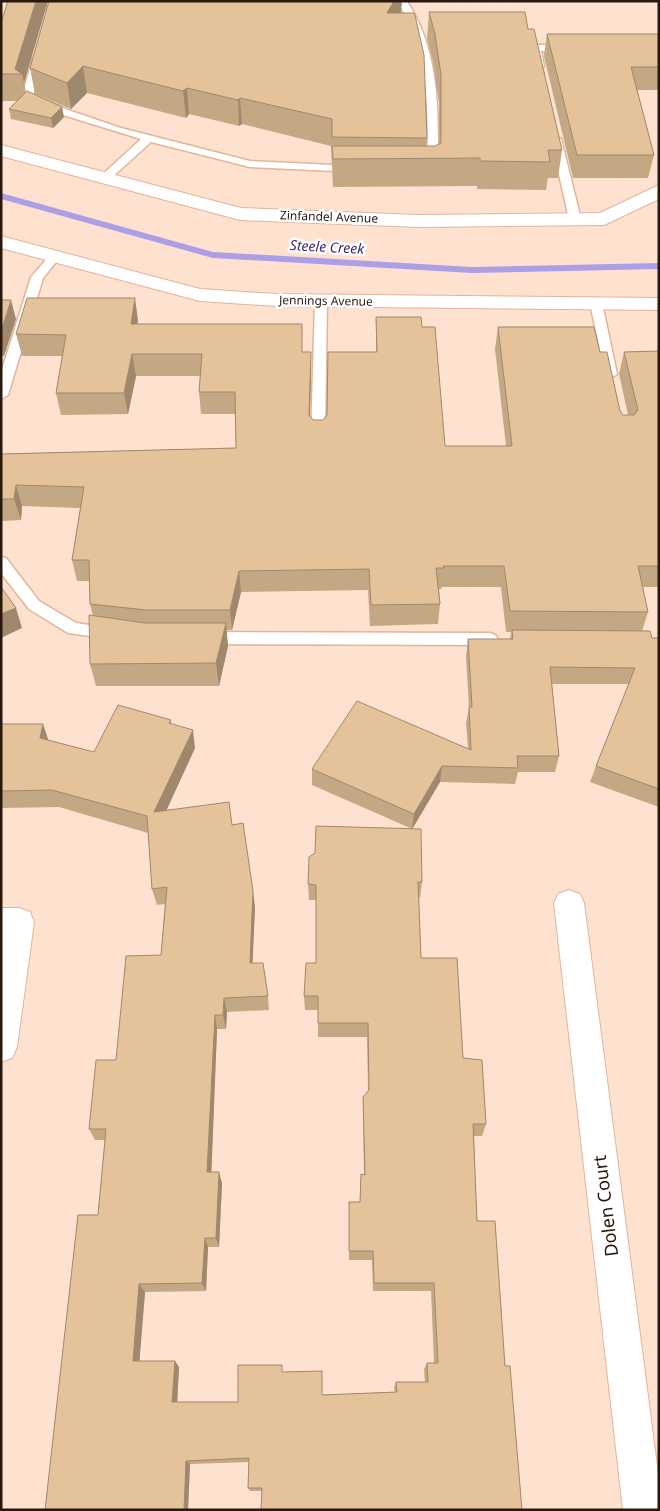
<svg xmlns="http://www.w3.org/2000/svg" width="660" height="1511" font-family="'Noto Sans',sans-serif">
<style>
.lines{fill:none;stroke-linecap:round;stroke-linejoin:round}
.stream{fill:#ac9fe6;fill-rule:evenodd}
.service-casing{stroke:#e2b498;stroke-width:3}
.minor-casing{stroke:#e2b498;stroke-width:2}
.service{fill:#fff;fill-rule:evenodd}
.minor{fill:#fff;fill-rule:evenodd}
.wall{fill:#c4a884}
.shaded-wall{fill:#a0886c}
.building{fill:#e4c39a;stroke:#a0886c}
.labels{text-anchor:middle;stroke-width:5;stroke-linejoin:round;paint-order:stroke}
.far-street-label{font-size:12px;fill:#29180d;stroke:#fff}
.far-water-label{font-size:14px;font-style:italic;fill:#3e2677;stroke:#fff}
.near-street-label{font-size:18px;fill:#29180d;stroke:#fff}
</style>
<rect width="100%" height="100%" fill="#ffe1d0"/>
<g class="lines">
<path class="stream" d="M1,193L213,252L472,267L659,263V269L472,273L213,258L1,199Z"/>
<defs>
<path id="service" d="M397,1H407C440,53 438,109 438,168L433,171L428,168C427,109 431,53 397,1Z
M535,45H567L572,48L567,51H541L544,66L539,69L534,66L530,48Z
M38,55L43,58L33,95L68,110L121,128L250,161L355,166L360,169L355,172L250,167L151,142L109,180H101L99,178L101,176L141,139L60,114L23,98L22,96L33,58Z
M556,136L561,139L581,219L575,222L569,219L551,139Z
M55,252L61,256L43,278L8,395L1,399V373L31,277L51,254Z
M321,297L327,301L325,437L323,440H313L311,437L315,301Z
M596,299L602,303L617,374L611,378L605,374L590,303Z
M1,557L6,558L39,601L76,623L116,629L119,633L116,637L111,639L68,633L29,609L1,573Z
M205,632L490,633L495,635L498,639L495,643L490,645L205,644L200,642L197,638L200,634Z"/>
<path id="minor" d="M1,145L241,208L418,215L600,213L659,185V199L604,225L418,227L240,220L1,156Z
M1,236L200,289L277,294L659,298V310L277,306L200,301L1,248Z
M569,890L580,894L584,903L659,1481V1510H623L554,903L558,894Z
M1,908H19L30,912L34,922L17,1047L12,1058L1,1062Z"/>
</defs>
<use href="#service" class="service-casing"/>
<use href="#minor" class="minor-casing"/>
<use href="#service" class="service"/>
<use href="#minor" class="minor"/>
</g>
<path class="wall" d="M48,1L24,83L26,92L64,117L53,128L11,119L9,109L17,101H1V23Z
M429,12L528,29L562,150L558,178H548L546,190L477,189V186L333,187L331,146L242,124L239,126L189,114L186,118L87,93L71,109L35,94L30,68L401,13L427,138L426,146H435L439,144V103L433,61L427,39Z
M547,34H659V90H637L654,155L648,178H573L544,56Z
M1,300L16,319L4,356H1Z
M376,317L422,327L445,446H506L495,349L498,327L600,352L620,411L623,415H628L619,374L624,352L659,351V587H643L648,612L642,631L652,638H659V807L590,782L596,766L629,684H552L559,756L555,772H518L515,784L440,782L413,828L422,882L420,898H419L421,958L463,1058L486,1124L482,1136H474L477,1221L505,1366L262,1491H250L248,1488L249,1462L190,1464L188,1510H45L98,1215L105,1140H95L89,1129L116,1060L161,955L165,904L157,905L152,889L148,833L59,807L1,808V724L48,740L94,752L171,720V724L195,748L166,810L232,825L255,907L252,963L268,996L269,1010L227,1012L226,1029H217L211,1172L222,1183L219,1247H208L206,1291L145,1292L139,1361L179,1367L177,1402H238L283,1372L322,1395L395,1392L394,1388L396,1382H425L424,1369L427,1363H434L431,1291H373L372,1260H349V1202H360L361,1174L364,1175L363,1109V1097L368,1092L367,1037H318V1010H305L304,996L316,963V900H309L308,884L410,828L312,785V769L468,748L466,723L469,708L466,656L468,639H510L511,632H506L501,587H442L441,589H439L440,604L438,624L370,626L368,590L241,592L232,630H226L228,646L219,686H96L90,664L93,616L90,604L89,581H77L72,560L80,508L22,506L21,520L1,521V454L236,448L235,414H201L199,392L200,376H136L128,414L61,415L56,393L62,356H22L16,334L138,320L137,324L302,352L311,374L310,417L313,420H323L376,352Z"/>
<path class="shaded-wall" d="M36,1H48L24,83L22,74L15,69Z
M394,1H402L401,13H387Z
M83,66L87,93L71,109L67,83Z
M187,88L189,114L186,118L183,91Z
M240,98L242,124L239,126L238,100Z
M62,107L64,117L53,128L51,118Z
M135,298L138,320L135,346L131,324Z
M11,300L16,319L4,356L1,343V332Z
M311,352V374L309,437V415Z
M132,354L136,376L128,414L124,393Z
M16,485L22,506L21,520L14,499Z
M239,571L241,592L232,630L230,610Z
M16,608L22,628L1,638V614Z
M226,623L228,646L219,686L216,663Z
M43,724L49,742L40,738Z
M193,730L195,748L158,829L154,812Z
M442,766L440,782L412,829L414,814Z
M253,891L255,907L252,977L250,963Z
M224,998L227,1012L226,1029L223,1015Z
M215,1015L217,1029L211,1183L207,1172Z
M219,1172L222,1183L219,1247L216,1238Z
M205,1238L208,1247L206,1291L202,1283Z
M139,1284L145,1292L139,1367L133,1361Z
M175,1361L179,1367L177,1407L172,1402Z
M186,1461L190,1464L188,1510H184Z"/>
<path class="building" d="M8,1H36L15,69L22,74H1V23Z
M49,1H394L387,13H414L415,15L424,55L427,138L332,137V119L240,98L238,100L187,88L183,91L83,66L67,83L30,68Z
M429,12H525L528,29H534L562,150H548L550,162L480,161V158L333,159L332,146H435L441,143V75L435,34Z
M547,34H659V67H631L654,155H577Z
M27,91L62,107L51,118L9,109Z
M27,298H135L131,324H302V352H311L309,415L313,420H323L327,415L328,352H377L376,317H421L422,327H435L445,446H512L498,327H594L600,352H607L620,411L623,415H634L638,410L624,352L659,351V566H638L648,612L510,611L504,566H443L444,568H436L440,604L371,605L369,569L239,571L230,610H146L90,604L89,560H72L84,487L16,485L14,499H1V454L236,448L235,392H199L202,354H132L124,393H56L66,335L16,334Z
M1,300H11L1,332Z
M1,587L16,608L1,614Z
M89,615L145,623H226L216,663L90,664Z
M512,630L650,631L652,638H659V789L596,766L635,668L550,667L559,756H517L518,768L442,766L414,814L312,769L357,701L471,750L469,707H472L468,639H513Z
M118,705L171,720L169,723L193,730L154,812L229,802L232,825L243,823L253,891L250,963H263L268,996L224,998L223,1015H215L207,1172H219L216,1238H205L202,1283L139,1284L133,1361H175L172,1402H238V1365H282V1372L322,1371V1395L397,1392L396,1382H428L427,1363H438L434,1283H374L373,1251H349V1202H360L361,1174L365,1175L363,1097L369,1090L368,1023H318V996H304L306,963H316V885L308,884L309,857L315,853L316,826L421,829L422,882H418L421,958H457L463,1058L482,1060L486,1124H473L477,1221H495L505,1366H510L522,1510H261L262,1488H248L249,1458L186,1461L184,1510H45L78,1215H98L106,1129H89L96,1060H116L126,956L161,955L167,887L152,889L147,816L52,790L1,791V724H43L40,738L94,752Z"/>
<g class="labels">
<g class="far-street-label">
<text transform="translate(329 217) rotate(2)" y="4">Zinfandel Avenue</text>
<text transform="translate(326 301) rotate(1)" y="4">Jennings Avenue</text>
</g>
<g class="far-water-label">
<text transform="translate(327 247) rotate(3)" y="5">Steele Creek</text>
</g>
<g class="near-street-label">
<text transform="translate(606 1206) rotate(-97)" y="6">Dolen Court</text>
</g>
</g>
<rect width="660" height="1511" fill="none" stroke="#29180d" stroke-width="5"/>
</svg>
